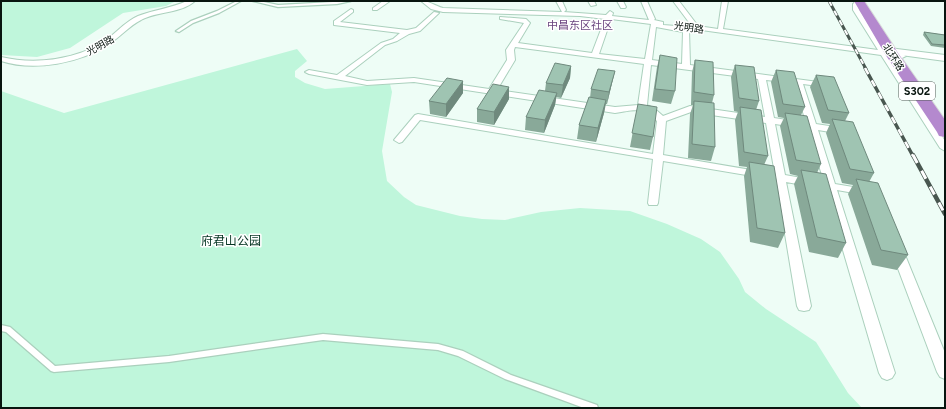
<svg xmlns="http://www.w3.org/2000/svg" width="946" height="409" font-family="Figtree,'Noto Sans SC',sans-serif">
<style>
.green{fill:#bff6db}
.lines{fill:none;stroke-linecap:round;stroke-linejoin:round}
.lane-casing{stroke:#abd0bd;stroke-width:2.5}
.street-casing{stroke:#abd0bd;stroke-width:2}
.secondary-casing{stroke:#abd0bd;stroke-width:2}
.highway-casing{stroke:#d7dad9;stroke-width:2}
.lane{fill:#fff;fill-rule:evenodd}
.street{fill:#fff;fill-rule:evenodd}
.secondary{fill:#fff;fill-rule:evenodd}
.highway{fill:#b489ce;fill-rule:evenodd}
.rail-far2-casing{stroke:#495750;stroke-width:3}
.rail-far1-casing{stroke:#495750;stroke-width:3.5}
.rail-casing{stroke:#495750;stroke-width:4.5}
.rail-far2{stroke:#fff;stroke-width:2;stroke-dasharray:5.5;stroke-linecap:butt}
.rail-far1{stroke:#fff;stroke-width:2.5;stroke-dasharray:7;stroke-linecap:butt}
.rail{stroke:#fff;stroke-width:3;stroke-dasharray:9;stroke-linecap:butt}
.wall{fill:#89a999}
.shaded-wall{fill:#6f897d}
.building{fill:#9fc4b2;stroke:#6f897d}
.labels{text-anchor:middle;stroke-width:3;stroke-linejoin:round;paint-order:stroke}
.far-street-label{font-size:10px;fill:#08150f;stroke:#fff}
.far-neighbourhood-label{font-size:11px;fill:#6a457f;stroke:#fff}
.shield{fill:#fff;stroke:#525b57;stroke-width:1}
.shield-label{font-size:11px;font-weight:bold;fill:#08150f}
.park-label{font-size:12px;fill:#053523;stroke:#fff}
</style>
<rect width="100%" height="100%" fill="#eefdf6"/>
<path class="green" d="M1,1H176L166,6L123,13L70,48L37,57L1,55Z
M297,49L307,61L295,71V77L305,83L325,89L390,84L392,92L382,151L387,181L404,197L416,205L460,216L482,219L505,220L541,212L580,208L630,211L667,224L701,239L720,252L739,279L745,292L766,309L816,342L848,393L862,408H1V91L64,113Z"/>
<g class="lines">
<defs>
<path id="lane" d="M237,1H241L219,13L193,23L179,32L176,31L191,21L217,11Z
M253,1H259L278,5L351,1L337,4L278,7Z
M1,325L10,327L55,366L169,356L323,334L438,344L463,351L511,375L597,405L598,408H584L505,379L458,356L438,350L323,340L169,362L54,372L51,371L6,332L1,331Z"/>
<path id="street" d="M187,1H195C180,14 157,11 141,20C129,26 120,37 109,44C81,63 34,72 1,61V57C35,65 77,60 106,40C116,33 126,21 138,16C154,10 171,8 187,1Z
M383,1H390L377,10H373V8Z
M421,1C430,1 435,6 443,8L562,12L556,1H562L566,10L564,12L606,15L610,11L613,13L612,16L649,20L641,1H647L655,19L654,20L663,22V25L676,26L675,25L678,23L691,25L673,1H679L698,26L718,29L722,1H728L723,29L878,50L853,10V4L856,1H862L858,5L859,10L886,52L902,54L906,56L902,58L889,56L945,141V151L940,148L881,55L687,28L689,30L690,65L826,83L830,85L826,87L803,84L816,124L842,128L847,131L842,134L818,130L835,184L865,189L870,192L865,195L837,190L895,373L892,378L887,380L882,378L879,373L825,189L786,182L811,306L809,310L804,311L799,310L797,306L776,180L663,161L658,203L657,205H649L648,203L653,159L420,120L402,142L399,143L394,140L415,115L418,114L653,154L657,121C641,106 635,110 615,113L414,82L367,85L309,74L305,72L309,70L337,75L381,43L393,39L400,33L334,25V21L351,9L353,10V12L340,22L407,30L416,28L434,12L439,13L420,31L409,34L397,41L385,45L345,76L367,81L414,78L489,89L507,60L506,50L524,23L500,19V17L526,19L530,23L518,43L592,53L605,19L580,16L443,12L431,9ZM611,19L651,24L645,59L599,54ZM656,27L683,32L682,64L652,60ZM515,47L644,64L638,105L615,107L497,90L515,60L514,50ZM651,65L758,79L765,117L690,106L663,116L655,109L647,105ZM766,80L795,83L806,123L774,118ZM691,112L766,123L775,174L663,155L666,121ZM775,124L808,129L824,182L785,175Z
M588,1H594L596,5L591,6Z
M617,1H623L626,7L625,8H621Z
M897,246L901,247L903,250L945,353V379L940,377L937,372L891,250L893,247Z"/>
<path id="secondary" d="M889,48L945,55V61L886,53L884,51L886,49Z"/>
<path id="highway" d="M854,1H864L898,53L945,120V137L939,136L937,132L885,54Z"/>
</defs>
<use href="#lane" class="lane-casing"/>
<use href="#street" class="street-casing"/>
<use href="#secondary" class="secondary-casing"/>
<use href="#highway" class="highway-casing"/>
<use href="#lane" class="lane"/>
<use href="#street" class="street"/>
<use href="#secondary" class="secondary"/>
<use href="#highway" class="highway"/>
<defs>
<path id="rail-far2" d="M829,1L866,69"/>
<path id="rail-far1" d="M865,68L913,156"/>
<path id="rail" d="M913,155L945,214"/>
</defs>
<use href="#rail-far2" class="rail-far2-casing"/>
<use href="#rail-far1" class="rail-far1-casing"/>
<use href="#rail" class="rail-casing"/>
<use href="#rail-far2" class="rail-far2"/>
<use href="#rail-far1" class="rail-far1"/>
<use href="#rail" class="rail"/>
</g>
<path class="wall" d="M924,32L945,35V48L931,46L923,35Z
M660,55L675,91L671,104L652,101L657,67Z
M695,60L714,95L712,103L715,147L711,161L688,158L690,114L693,105H691L692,72Z
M735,65L759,101L756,110L768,156L764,165L785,233L778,248L750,242L744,176L747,167L739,166L735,120L738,112L734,111L731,77Z
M571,66L570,78L561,98L556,97L555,105L544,133L525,130L526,117L545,91L546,83Z
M776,70L805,107L801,115L821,164L817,173L846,243L838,258L809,252L794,184L798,176L790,174L780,126L784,118L778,117L771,82Z
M615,71L612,83L607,104H606L604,113L596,142L577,139L579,125L590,98L591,89Z
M816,75L849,113L845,121L874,173L869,182L908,255L897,270L872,265L848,194L853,185L842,183L826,133L830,124L822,123L810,87Z
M463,81V93L446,117L430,114L429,101Z
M509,87V99L494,125L477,122V109Z
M638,104L653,137L650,150L630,147Z"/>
<path class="shaded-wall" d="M571,66L570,78L561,98L563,85Z
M615,71L612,83L607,104L609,92Z
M463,81V93L446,117V104Z
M509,87V99L494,125V112Z
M557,93L555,105L544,133L545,120Z
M606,100L604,113L596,142L598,128Z"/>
<path class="building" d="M924,32L945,35V45L932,44Z
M660,55L677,58L675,91L655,89Z
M695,60L713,62L714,95L694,92Z
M555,63L571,66L563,85L546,83Z
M735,65L754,67L759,101L739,98Z
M598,69L615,71L609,92L591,89Z
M776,70L794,72L805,107L783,104Z
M816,75L834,77L849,113L828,110Z
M447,78L463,81L446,104L429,101Z
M493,84L509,87L494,112L477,109Z
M539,90L557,93L545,120L526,117Z
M589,97L606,100L598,128L579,125Z
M694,101L714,103L715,147L692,144Z
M638,104L657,107L653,137L632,133Z
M740,107L761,110L768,156L744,152Z
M785,113L807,116L821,164L796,160Z
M832,119L853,122L874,173L850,169Z
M749,162L774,166L785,233L757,228Z
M801,170L826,174L846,243L817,237Z
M856,179L878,183L908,255L881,250Z"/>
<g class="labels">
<g class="far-street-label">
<text transform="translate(689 27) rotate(8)" y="4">光明路</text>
<text transform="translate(100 45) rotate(-29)" y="4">光明路</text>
<text transform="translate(894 57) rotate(57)" y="4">北环路</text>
</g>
<g class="far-neighbourhood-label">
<text x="580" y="29">中昌东区社区</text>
</g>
<rect class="shield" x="899" y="82" width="36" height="18" rx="3"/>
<g class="shield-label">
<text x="917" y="95">S302</text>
</g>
<g class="park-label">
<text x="231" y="245">府君山公园</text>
</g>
</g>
<rect width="946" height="409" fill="none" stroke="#08150f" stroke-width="4"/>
</svg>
